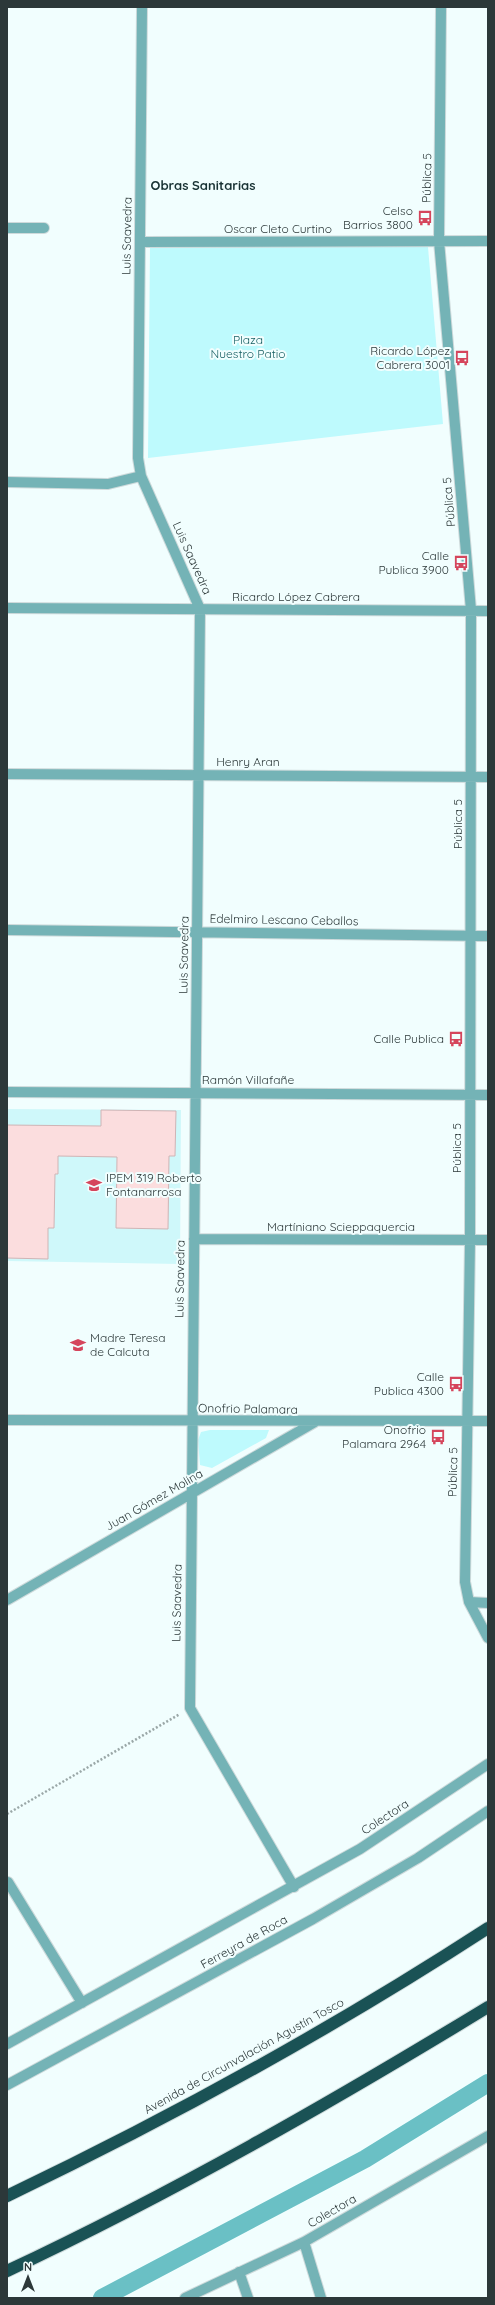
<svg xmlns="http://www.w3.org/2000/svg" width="495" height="2305" font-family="Quicksand,sans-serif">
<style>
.built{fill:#cff8fa}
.green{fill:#befafd}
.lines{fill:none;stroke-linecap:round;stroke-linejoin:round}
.canal{stroke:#6ac0c5;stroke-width:18}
.building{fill:#fbddde;stroke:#d0b4b5}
.minor-casing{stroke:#cedadb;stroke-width:12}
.highway-casing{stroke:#cedadb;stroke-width:14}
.path{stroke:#9aa7a7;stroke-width:2.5;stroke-dasharray:2 2;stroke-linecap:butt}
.minor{stroke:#74b3b6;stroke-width:10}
.highway{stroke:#1a5255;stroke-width:12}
.labels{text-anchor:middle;stroke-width:4;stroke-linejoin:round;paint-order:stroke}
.street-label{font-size:12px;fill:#2c3839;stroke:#f1fefe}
.poi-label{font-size:12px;fill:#2c3839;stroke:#f1fefe;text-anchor:end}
.park-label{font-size:12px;fill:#175f63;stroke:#f1fefe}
.neighbourhood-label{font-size:13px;font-weight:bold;fill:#183234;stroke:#f1fefe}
</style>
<rect width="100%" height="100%" fill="#f1fefe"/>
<path class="built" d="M7,1109L181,1110L180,1264L7,1261Z"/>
<path class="green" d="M150,247H428L443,424L148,458Z
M210,1430H269L266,1438L212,1468L200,1465L198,1440L201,1432Z"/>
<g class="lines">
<path class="canal" d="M102,2298L365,2159L488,2083"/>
</g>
<path class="building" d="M101,1110L176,1111L175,1156H169L168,1229L116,1228L117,1157L58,1156V1174H55L54,1228H48V1259L7,1258V1125L101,1126Z"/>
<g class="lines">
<defs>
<path id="minor" d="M142,7L138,458L141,476L200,609L190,1708L294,1887
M441,7L439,241L471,610L470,1240L465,1582L469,1602L488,1638
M7,228H44
M140,242L488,241
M7,482L108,484L141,476
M7,608L488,611
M7,774L488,777
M7,930L488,936
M7,1092L488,1095
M194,1239L488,1240
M7,1420L488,1421
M7,1600L315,1422
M469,1602L488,1603
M8,1882L82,2003
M7,2044L360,1849L488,1764
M7,2085L313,1919L418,1858L488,1811
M304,2242L321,2298
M239,2272L248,2298
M185,2298L304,2242L488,2136"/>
<path id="highway" d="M7,2196C172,2117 334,2028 488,1928
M7,2271C173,2193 332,2102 488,2007"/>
</defs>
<use href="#minor" class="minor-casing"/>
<use href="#highway" class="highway-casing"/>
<path class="path" d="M7,1814L180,1714"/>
<use href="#minor" class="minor"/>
<use href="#highway" class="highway"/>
</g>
<defs>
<symbol id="bus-bare" viewBox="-9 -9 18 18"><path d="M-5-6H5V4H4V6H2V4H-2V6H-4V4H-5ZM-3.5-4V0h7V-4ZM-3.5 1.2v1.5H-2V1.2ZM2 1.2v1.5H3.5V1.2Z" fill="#d5455c" stroke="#f1fefe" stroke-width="2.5" paint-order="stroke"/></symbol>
<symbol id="school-bare" viewBox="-9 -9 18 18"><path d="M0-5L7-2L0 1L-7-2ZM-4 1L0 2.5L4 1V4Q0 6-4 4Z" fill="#d5455c" stroke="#f1fefe" stroke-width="2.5" paint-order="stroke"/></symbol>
</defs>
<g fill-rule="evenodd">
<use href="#bus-bare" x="414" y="207" width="22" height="22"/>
<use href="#bus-bare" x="451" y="347" width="22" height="22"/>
<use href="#bus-bare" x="450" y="552" width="22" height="22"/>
<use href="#bus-bare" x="445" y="1028" width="22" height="22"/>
<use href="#school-bare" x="83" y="1174" width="22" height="22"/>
<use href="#school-bare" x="67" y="1334" width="22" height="22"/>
<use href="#bus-bare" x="445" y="1373" width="22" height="22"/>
<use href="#bus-bare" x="427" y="1426" width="22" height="22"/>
</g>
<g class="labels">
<g class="street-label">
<text transform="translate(427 178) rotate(-89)" y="4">Pública 5</text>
<text x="278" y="233">Oscar Cleto Curtino</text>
<text transform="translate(127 236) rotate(-89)" y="4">Luis Saavedra</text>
<text transform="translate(449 502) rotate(-95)" y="4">Pública 5</text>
<text transform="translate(192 558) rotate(66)" y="4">Luis Saavedra</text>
<text x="296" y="601">Ricardo López Cabrera</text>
<text x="248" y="766">Henry Aran</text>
<text transform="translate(458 824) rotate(-90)" y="4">Pública 5</text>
<text transform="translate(284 920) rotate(1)" y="4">Edelmiro Lescano Ceballos</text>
<text transform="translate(184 955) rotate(-89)" y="4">Luis Saavedra</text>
<text x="248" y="1084">Ramón Villafañe</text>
<text transform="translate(457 1148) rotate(-90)" y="4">Pública 5</text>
<text x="341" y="1231">Martíniano Scieppaquercia</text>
<text transform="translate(180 1279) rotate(-89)" y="4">Luis Saavedra</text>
<text transform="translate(248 1409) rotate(1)" y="4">Onofrio Palamara</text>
<text transform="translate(453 1472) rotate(-89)" y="4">Pública 5</text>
<text transform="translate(154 1500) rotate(-30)" y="4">Juan Gómez Molina</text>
<text transform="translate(177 1603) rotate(-89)" y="4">Luis Saavedra</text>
<text transform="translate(385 1817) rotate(-33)" y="4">Colectora</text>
<text transform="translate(244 1942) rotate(-29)" y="4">Ferreyra de Roca</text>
<text transform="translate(244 2056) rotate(-29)" y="4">Avenida de Circunvalación Agustín Tosco</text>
<text transform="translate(332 2211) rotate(-30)" y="4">Colectora</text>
</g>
<g class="poi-label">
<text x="413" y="215">Celso<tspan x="413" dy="14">Barrios 3800</tspan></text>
<text x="450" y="355">Ricardo López<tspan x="450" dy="14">Cabrera 3001</tspan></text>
<text x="449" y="560">Calle<tspan x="449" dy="14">Publica 3900</tspan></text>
<text x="444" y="1043">Calle Publica</text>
<text x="106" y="1182" text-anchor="start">IPEM 319 Roberto<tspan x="106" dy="14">Fontanarrosa</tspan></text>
<text x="90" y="1342" text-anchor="start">Madre Teresa<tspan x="90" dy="14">de Calcuta</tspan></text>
<text x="444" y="1381">Calle<tspan x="444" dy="14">Publica 4300</tspan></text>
<text x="426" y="1434">Onofrio<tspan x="426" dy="14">Palamara 2964</tspan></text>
</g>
<g class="park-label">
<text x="248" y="344">Plaza<tspan x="248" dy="14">Nuestro Patio</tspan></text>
</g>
<g class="neighbourhood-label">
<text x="203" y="190">Obras Sanitarias</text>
</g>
</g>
<rect width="495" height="2305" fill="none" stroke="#2c3839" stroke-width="16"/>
<g transform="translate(28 2277)" stroke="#f1fefe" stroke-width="3" paint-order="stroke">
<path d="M0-3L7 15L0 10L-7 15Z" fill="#2c3839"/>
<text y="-6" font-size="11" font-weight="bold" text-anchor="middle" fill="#2c3839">N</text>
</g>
</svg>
